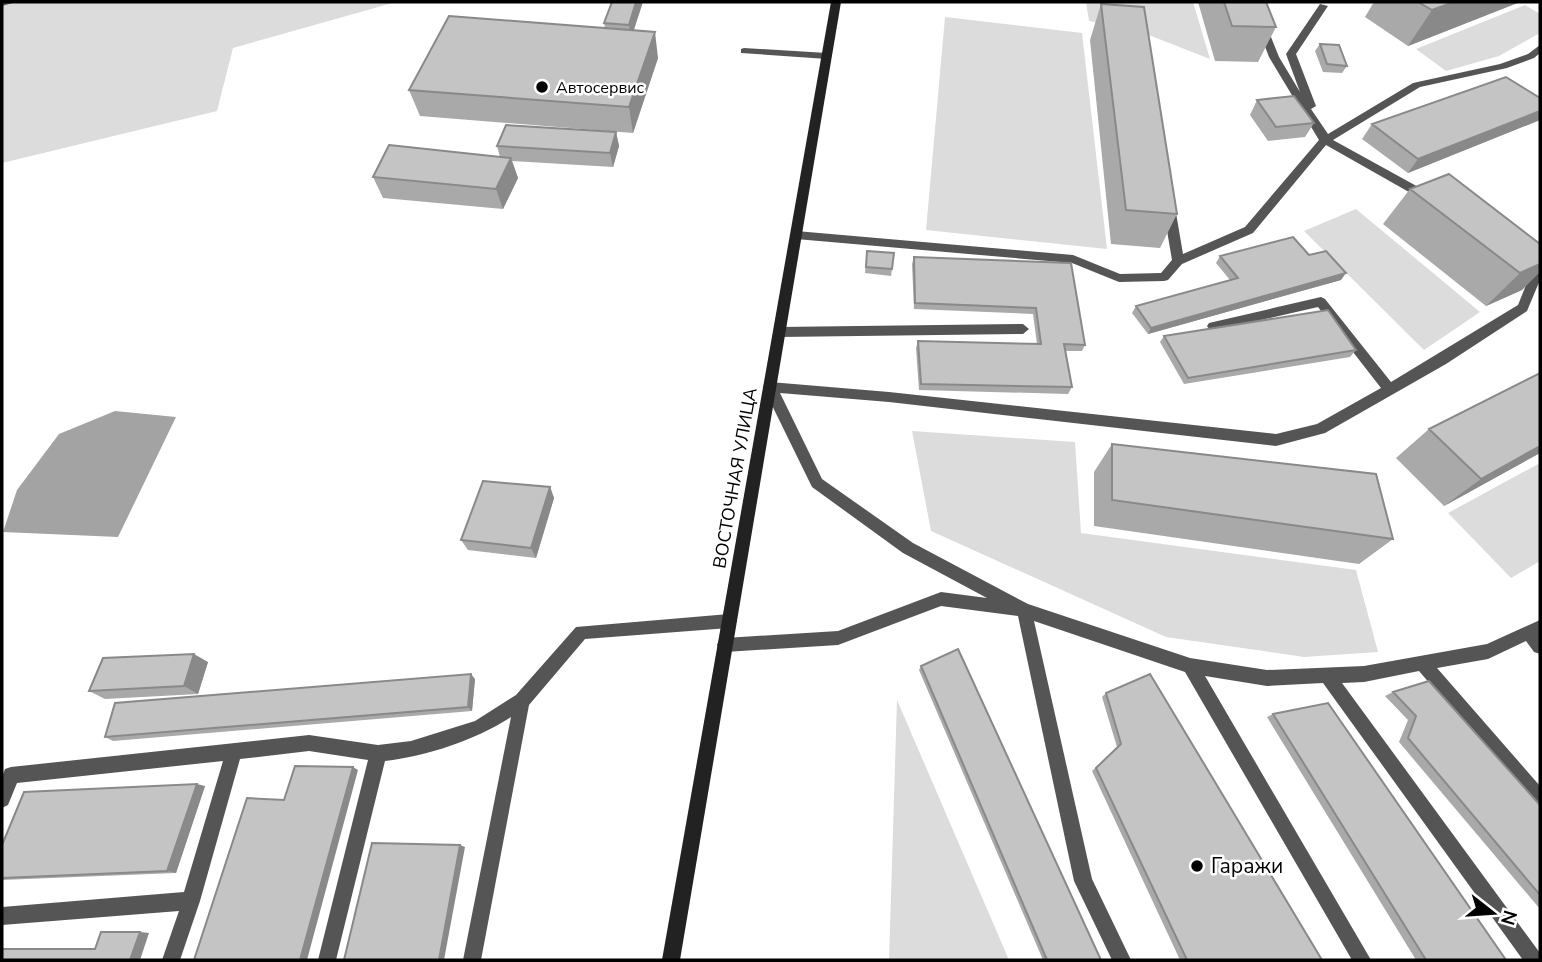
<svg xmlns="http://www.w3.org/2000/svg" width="1542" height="962" font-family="'Nunito Sans',sans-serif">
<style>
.green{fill:#dcdcdc}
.water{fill:#a3a3a3}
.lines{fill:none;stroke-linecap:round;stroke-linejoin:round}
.service{fill:#555;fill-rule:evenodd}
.secondary{fill:#222;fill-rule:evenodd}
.wall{fill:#a9a9a9}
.shaded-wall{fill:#898989}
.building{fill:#c4c4c4;stroke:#898989;stroke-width:2}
.poi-dot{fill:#000;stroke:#fff;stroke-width:2.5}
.labels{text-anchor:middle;stroke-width:5;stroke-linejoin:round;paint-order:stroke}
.far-poi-label{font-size:16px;fill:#000;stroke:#fff;text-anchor:start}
.street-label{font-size:18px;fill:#000;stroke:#fff}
.near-poi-label{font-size:21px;fill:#000;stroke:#fff;text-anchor:start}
</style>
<rect width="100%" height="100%" fill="#fff"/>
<path class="green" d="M2,2H396L233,48L217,111L2,163Z
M1086,2H1193L1210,59L1136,30L1089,21Z
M1525,5L1540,14V33L1499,56L1446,71L1416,49Z
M945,17L1082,33L1107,249L926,230Z
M1356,209L1480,312L1424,350L1304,231Z
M912,431L1075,442L1081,533L1356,570L1378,652L1304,657L1166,637L931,531Z
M1540,463V561L1511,578L1448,513Z
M897,700L1009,960H889Z"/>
<path class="water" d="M115,411L176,417L118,537L3,532L17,490L59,434Z"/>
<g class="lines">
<path class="service" d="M2,2H16L2,6Z
M1248,2H1257L1279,57L1300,92L1286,54L1320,4L1328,6L1296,54L1316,106L1311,109L1328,134L1413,83L1500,64L1528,54L1540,45V53L1534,58L1507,68L1420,87L1333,140L1431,194V200H1423L1326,145L1253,233L1182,264L1168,280L1164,281L1119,282L1072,263L796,239L790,235L796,231L1073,255L1120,274L1161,273L1172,260L1163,207L1165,204L1169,203L1175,207L1183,254L1245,227L1319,140L1269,57Z
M744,48L827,53L832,56L827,59L741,53V49Z
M1540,261V280L1527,311L1446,364L1325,433L1276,446L889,402L780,393L822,479L913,543L1028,604L1190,658L1267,670L1364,666L1487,644L1540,620V654L1534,652L1526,641L1488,659L1437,668L1540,786V808L1534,805L1419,671L1364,682L1342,683L1540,953V960H1523L1323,683L1267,686L1205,676L1371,960H1352L1185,672L1034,621L1092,879L1131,960H1112L1074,881L1018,616L941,606L838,645L725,652L719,650L717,645L719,640L725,638L838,631L941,592L987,598L903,553L812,487L763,387L765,383L770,382L889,392L1276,434L1317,424L1381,388L1318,307L1213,331L1209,329L1207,326L1209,323L1321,297L1325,299L1391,382L1518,305L1534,265Z
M1023,324L1029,329L1023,334L779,337L773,332L779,327Z
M729,614L734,616L737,621L734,626L729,628L585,639L529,705L481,960H463L511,717C473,741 429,755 385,761L336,960H318L368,760L309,751L240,759L200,901L180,960H162L179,911L2,925V907L184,892L223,761L17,783L8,805L2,808V777L5,769L11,767L309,735L378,745L411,741L475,721L516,695L576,627Z"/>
<path class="secondary" d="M831,2H841L680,960H662Z"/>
</g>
<path class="wall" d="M612,2L658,58L633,133L420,116L409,90L605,28L604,23Z
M1198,2H1266L1276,27L1258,62L1215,61Z
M1374,2H1520L1408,46L1365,17Z
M1101,4L1177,214L1160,248L1111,244L1090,40Z
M1320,44L1347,66L1342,73L1323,72L1315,51Z
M1257,100L1314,123L1305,137L1268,141L1250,115Z
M1540,120L1408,173L1362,139L1372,124Z
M616,132L619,146L613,167L512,161L518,178L503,209L383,198L373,177L500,157L497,146Z
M1410,189L1540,244L1522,290L1486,306L1383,224Z
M867,251L892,269L891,276L865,273Z
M1309,255L1341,280L1148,334L1132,313L1136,306L1230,280L1216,263L1220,256Z
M914,257L1071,263L1085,345L1082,351H1065L1072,387L1068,394L919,390L916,348L918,341L1037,344L1033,314L914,309L912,264Z
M1164,336L1356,350L1350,357L1184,384L1160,342Z
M1429,429L1540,453L1444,506L1396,458Z
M1112,444L1393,539L1359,564L1094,526V472Z
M550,487L554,498L536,558L468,550L461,540Z
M208,662L198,694L105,699L89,691Z
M921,666L1101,960H1043L919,670Z
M475,679L472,711L113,741L105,737Z
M1393,692L1540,805V909L1399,742L1408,720L1385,696Z
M1106,693L1322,960H1180L1092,771L1117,747L1102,697Z
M1273,714L1506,960H1416L1267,717Z
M205,786L176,873L2,880V845Z"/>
<path class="shaded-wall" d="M636,2H643L631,39L629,25Z
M1454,2H1520L1408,46L1432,10Z
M655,32L658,58L633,133L629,107Z
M1540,111V120L1408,173L1418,159Z
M616,132L619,146L613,167L610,153Z
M511,158L518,178L503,209L496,189Z
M1540,264V272L1522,290L1486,306L1520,273Z
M1346,273L1341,280L1148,334L1151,328Z
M1540,446V453L1444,506L1481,479Z
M550,487L554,498L536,558L531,548Z
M194,654L208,662L198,694L184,686Z
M471,674L475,679L472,711L468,707Z
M353,767L358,770L307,960H300Z
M197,784L205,786L176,873L167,871Z
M460,845L465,847L444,960H439Z
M140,932L149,933L140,960H130Z"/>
<path class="building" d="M612,2H636L629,25L604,23Z
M1224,2H1266L1276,27L1232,26Z
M1418,2H1454L1432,10Z
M1101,4L1144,7L1177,214L1126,210Z
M449,16L655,32L629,107L409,90Z
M1320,44L1339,45L1347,66L1327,64Z
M1506,77L1540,98V111L1418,159L1372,124Z
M1294,96L1314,123L1276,127L1257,100Z
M506,125L616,132L610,153L497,146Z
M389,145L511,158L496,189L373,177Z
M1449,174L1540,244V264L1520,273L1410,189Z
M1293,237L1309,255L1326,251L1346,273L1151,328L1136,306L1238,278L1220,256Z
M867,251L894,253L892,269L866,267Z
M914,257L1071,263L1085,345L1064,344L1072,387L921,384L918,341L1041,344L1036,308L915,303Z
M1328,310L1356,350L1188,378L1164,336Z
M1540,373V446L1481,479L1429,429Z
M1112,444L1376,474L1393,539L1112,500Z
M483,481L550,487L531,548L461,540Z
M958,649L1101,960H1047L921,666Z
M194,654L184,686L89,691L103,658Z
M471,674L468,707L105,737L115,703Z
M1150,674L1322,960H1187L1096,768L1121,744L1106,693Z
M1429,681L1540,805V895L1408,738L1416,716L1393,692Z
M1328,703L1506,960H1426L1273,714Z
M295,766L353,767L300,960H194L247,798L284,800Z
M197,784L167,871L2,878V845L24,792Z
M372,843L460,845L439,960H344Z
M101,932H140L130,960H2V949H95Z"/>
<g class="poi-dot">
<circle cx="542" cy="87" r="7"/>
<circle cx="1197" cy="866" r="7"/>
</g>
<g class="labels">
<g class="far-poi-label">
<text x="556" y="93">Автосервис</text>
</g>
<g class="street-label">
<text transform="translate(735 478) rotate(-80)" y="6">ВОСТОЧНАЯ УЛИЦА</text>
</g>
<g class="near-poi-label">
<text x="1211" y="873">Гаражи</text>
</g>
</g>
<rect width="1542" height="962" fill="none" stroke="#000000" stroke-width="7"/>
<g transform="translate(1493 913) rotate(107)" stroke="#ffffff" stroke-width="5" paint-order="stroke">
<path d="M0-5L12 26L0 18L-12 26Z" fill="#000000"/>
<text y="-10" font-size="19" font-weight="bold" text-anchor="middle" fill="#000000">N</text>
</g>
</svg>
